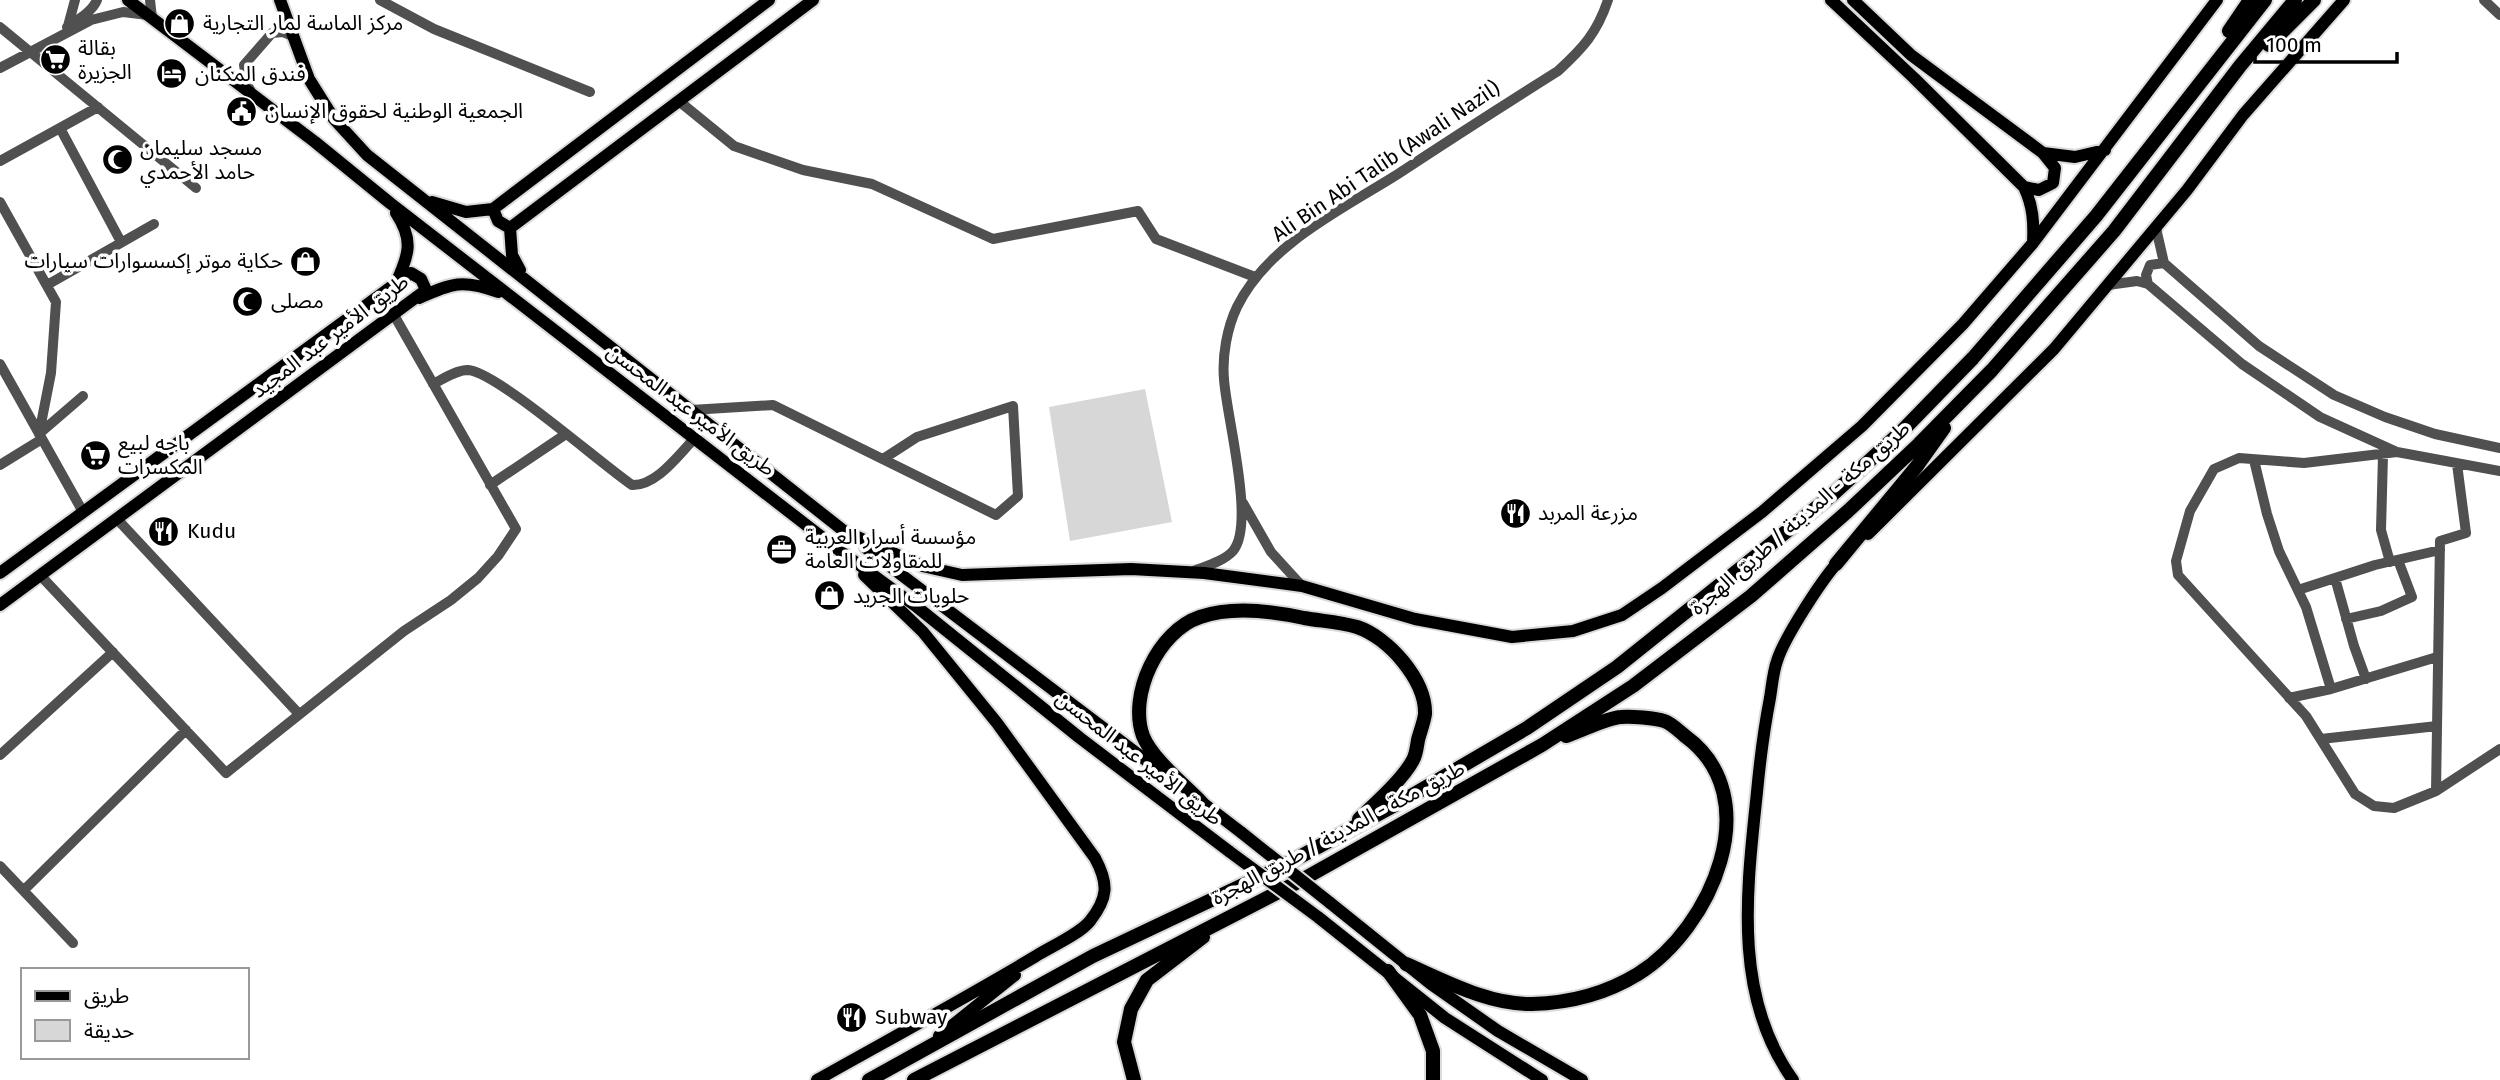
<svg xmlns="http://www.w3.org/2000/svg" width="2500" height="1080" font-family="'Fira Sans','Noto Sans Arabic',sans-serif">
<style>
.green{fill:#d7d7d7}
.lines{fill:none;stroke-linecap:round;stroke-linejoin:round}
.major-casing{stroke:#dbdbdb;stroke-width:16}
.highway-casing{stroke:#dbdbdb;stroke-width:18}
.minor{stroke:#505050;stroke-width:10}
.major{stroke:#000;stroke-width:12}
.highway{stroke:#000;stroke-width:14}
.major-bridge-casing{stroke:#dbdbdb;stroke-width:16;stroke-linecap:butt}
.major-bridge{stroke:#000;stroke-width:12}
.labels{text-anchor:middle;stroke-width:7;stroke-linejoin:round;paint-order:stroke}
.poi-label{font-size:21px;fill:#000;stroke:#fff;text-anchor:start}
.street-label{font-size:21px;fill:#000;stroke:#fff}
</style>
<rect width="100%" height="100%" fill="#fff"/>
<path class="green" d="M1145,389L1172,522L1070,541L1049,407Z"/>
<g class="lines">
<defs>
<path id="major" d="M128,0L315,142L390,203L836,548L917,607L1080,738L1230,852
M280,0L309,79L334,119L367,155L849,535
M1831,0L1914,78L2024,187L2039,190L2053,183L2055,168L2043,153L1911,55L1853,0
M2043,153L2075,157L2105,150
M2024,187C2033,206 2034,222 2033,243
M432,202L466,212L493,209L769,0
M493,209L498,221L510,228L813,0
M510,228L512,255L520,270
M396,283C409,255 414,240 396,213
M419,298C452,283 463,279 498,292
M844,531L922,566L962,575L1131,569L1204,573L1302,586L1415,619L1512,637L1573,631L1622,615L1662,588L1762,512L1862,426L1963,324L2033,243L2217,0
M1868,534L2054,349L2187,190L2243,115L2344,0
M866,548L1172,780
M0,573L395,284L411,273L421,279L426,290L0,605
M1195,797L1242,833
M1329,902L1431,984L1498,1031L1582,1080
M1318,917L1445,1018L1542,1080
M939,1036L1015,975
M817,1080C890,1039 964,999 1036,956C1050,947 1080,934 1090,921C1108,898 1109,884 1095,858L997,723L923,632L864,575
M1793,1080C1732,995 1747,889 1757,792C1760,760 1764,729 1770,698C1772,686 1773,672 1777,661C1784,638 1825,574 1842,558"/>
<path id="highway" d="M2229,31L2250,0
M2269,45L2314,0
M1836,564L1917,466L1944,428
M1202,803C1185,785 1152,759 1143,736C1128,695 1158,631 1200,617C1232,606 1272,611 1304,618C1321,621 1340,622 1357,627C1388,637 1426,680 1425,714C1424,722 1420,732 1418,740C1417,746 1416,755 1413,760C1403,779 1375,804 1359,819
M1406,964C1445,981 1489,1005 1532,1004C1569,1003 1607,993 1638,974C1711,929 1769,797 1685,736C1679,731 1671,723 1664,721C1656,718 1630,716 1621,717C1606,718 1582,731 1566,736
M1388,971L1420,1015L1433,1051V1080
M869,1080L1093,956L1283,866L1404,800L1527,728L1617,667L1832,495L1903,430L1973,358L2096,216L2265,0
M914,1080L1298,882L1542,745L1633,686L1751,596L1848,511L1919,444L1992,370L2114,231L2240,66L2295,0
M1134,1080L1124,1042L1131,1009L1147,980L1203,937"/>
</defs>
<use href="#major" class="major-casing"/>
<use href="#highway" class="highway-casing"/>
<path class="minor" d="M150,0L152,18
M380,0L434,29L590,92
M2484,0L2500,15
M68,26L75,0
M0,27L196,188
M67,27C77,20 92,12 97,0
M0,68L91,20L123,12L148,15
M252,94L247,84L244,65L272,33L283,32L293,36
M680,102L734,146L803,170L872,184L993,239L1138,211L1156,239L1255,277
M60,128L121,242
M0,161L98,107
M0,202L56,302L51,373L39,434
M2156,228L2164,263L2259,346L2334,395L2385,417L2435,434L2500,448
M2148,284L2146,275L2150,265L2164,263
M47,285L154,224
M2108,285L2137,281L2148,284L2242,364L2320,417L2397,452L2500,471
M0,364L83,512
M433,384C443,379 456,370 468,370C497,372 601,464 632,485C657,486 679,454 695,438
M691,410L773,405L996,515L1018,496L1013,406L917,437L883,459
M40,433L83,396
M2397,452L2304,463L2239,458L2214,469L2190,511L2176,561L2178,575L2306,716L2355,794L2374,806L2394,808L2436,791L2500,749
M2383,455L2381,530L2390,562
M2254,460L2267,514L2279,551L2306,607L2331,689
M0,465L42,439
M490,485L566,434
M1243,503L1271,552L1302,586
M117,519L299,714
M1191,572C1205,566 1223,562 1233,551C1256,524 1226,415 1224,379C1222,356 1227,328 1237,307C1268,244 1341,210 1398,174C1451,139 1504,105 1558,71C1583,48 1597,33 1608,0
M40,575L226,773L404,631L451,600L478,578L498,556L516,529L394,315
M2335,578L2354,646L2366,679
M2298,590L2375,565L2440,550
M2346,619L2381,611L2412,597L2398,560
M2289,698L2331,689L2437,657
M2321,739L2437,726
M0,755L113,652
M2436,791L2440,541L2466,533L2457,464
M0,866L73,943
M24,890L186,730"/>
<use href="#major" class="major"/>
<use href="#highway" class="highway"/>
<defs>
<path id="major-bridge" d="M1242,833L1329,902
M1230,852L1318,917"/>
</defs>
<use href="#major-bridge" class="major-bridge-casing"/>
<use href="#major-bridge" class="major-bridge"/>
</g>
<defs>
<symbol id="shop-disc" viewBox="-11 -11 22 22"><circle r="9.5" fill="#000" stroke="#fff"/><path d="M-5-2.5h2.3a2.7 3.5 0 0 1 5.4 0H5L5.5 6h-11ZM-1.5-2.5h3a1.5 2.3 0 0 0-3 0Z" fill="#fff"/></symbol>
<symbol id="supermarket-disc" viewBox="-11 -11 22 22"><circle r="9.5" fill="#000" stroke="#fff"/><path d="M-6-5.5h2.5l.6 2H6L4.5 2H-2.5L-4.4-4H-6ZM-1.5 3.2a1.3 1.3 0 1 0 .1 0ZM3 3.2a1.3 1.3 0 1 0 .1 0Z" fill="#fff"/></symbol>
<symbol id="hotel-disc" viewBox="-11 -11 22 22"><circle r="9.5" fill="#000" stroke="#fff"/><path d="M-6-4.5h1.5V1H6V5H4.5V3h-9V5H-6ZM-4 0a1.8 1.8 0 1 1 3.6 0ZM.5 0V-2.5h3Q6-2.5 6 0Z" fill="#fff"/></symbol>
<symbol id="civic-disc" viewBox="-11 -11 22 22"><circle r="9.5" fill="#000" stroke="#fff"/><path d="M-.6-6.5H3V-4.5H.6V-3L4-1V1h2V6H-6V1h2V-1L-.6-3ZM-1.2 2.5V6h2.4V2.5Z" fill="#fff"/></symbol>
<symbol id="mosque-disc" viewBox="-11 -11 22 22"><circle r="9.5" fill="#000" stroke="#fff"/><path d="M3.5-4.9A6 6 0 1 0 3.5 4.9A5 5 0 1 1 3.5-4.9Z" fill="#fff"/></symbol>
<symbol id="restaurant-disc" viewBox="-11 -11 22 22"><circle r="9.5" fill="#000" stroke="#fff"/><path d="M-5-6h1v4h1v-4h1v4h1v-4h1v5L-1.5 .5V6h-2V.5L-5-1ZM5-6V6H3V1.5H1.5Q1.5-4 5-6Z" fill="#fff"/></symbol>
<symbol id="office-disc" viewBox="-11 -11 22 22"><circle r="9.5" fill="#000" stroke="#fff"/><path d="M-6-3h4V-5.5h4V-3h4V5H-6ZM-1-4.5V-3h2v-1.5ZM-6 0V1H6V0Z" fill="#fff"/></symbol>
</defs>
<g fill-rule="evenodd">
<use href="#shop-disc" x="162" y="6" width="35" height="35"/>
<use href="#supermarket-disc" x="38" y="42" width="35" height="35"/>
<use href="#hotel-disc" x="154" y="56" width="35" height="35"/>
<use href="#civic-disc" x="224" y="94" width="35" height="35"/>
<use href="#mosque-disc" x="100" y="142" width="35" height="35"/>
<use href="#shop-disc" x="288" y="244" width="35" height="35"/>
<use href="#mosque-disc" x="230" y="284" width="35" height="35"/>
<use href="#supermarket-disc" x="78" y="438" width="35" height="35"/>
<use href="#restaurant-disc" x="1498" y="496" width="35" height="35"/>
<use href="#restaurant-disc" x="146" y="514" width="35" height="35"/>
<use href="#office-disc" x="764" y="532" width="35" height="35"/>
<use href="#shop-disc" x="812" y="578" width="35" height="35"/>
<use href="#restaurant-disc" x="834" y="1000" width="35" height="35"/>
</g>
<g class="labels">
<g class="poi-label">
<text x="203" y="30">مركز الماسة لمار التجارية</text>
<text x="78" y="55">بقالة<tspan x="78" dy="24">الجزيرة</tspan></text>
<text x="195" y="81">فندق المكنان</text>
<text x="265" y="118">الجمعية الوطنية لحقوق الإنسان</text>
<text x="140" y="155">مسجد سليمان<tspan x="140" dy="24">حامد الأحمدي</tspan></text>
<text x="283" y="268" text-anchor="end">حكاية موتر إكسسوارات سيارات</text>
<text x="271" y="308">مصلى</text>
<text x="118" y="450">باجه لبيع<tspan x="118" dy="24">المكسرات</tspan></text>
<text x="1538" y="520">مزرعة المربد</text>
<text x="187" y="538">Kudu</text>
<text x="805" y="544">مؤسسة أسرار العربية<tspan x="805" dy="24">للمقاولات العامة</tspan></text>
<text x="853" y="603">حلويات الجريد</text>
<text x="875" y="1024">Subway</text>
</g>
<g class="street-label">
<text transform="translate(1386 161) rotate(-34)" y="7">Ali Bin Abi Talib (Awali Nazil)</text>
<text transform="translate(330 336) rotate(-37)" y="7">طريق الأمير عبد المجيد</text>
<text transform="translate(691 410) rotate(37)" y="7">طريق الأمير عبد المحسن</text>
<text transform="translate(1800 518) rotate(-41)" y="7">طريق مكة - المدينة / طريق الهجرة</text>
<text transform="translate(1139 758) rotate(38)" y="7">طريق الأمير عبد المحسن</text>
<text transform="translate(1338 833) rotate(-28)" y="7">طريق مكة - المدينة / طريق الهجرة</text>
</g>
</g>
<rect x="21" y="968" width="228" height="91" fill="#ffffff" stroke="#999999" stroke-width="2"/>
<rect x="35" y="991" width="35" height="10" fill="#000000" stroke="#999999" stroke-width="2"/>
<text x="84" y="1003" font-size="21" fill="#000000">طريق</text>
<rect x="35" y="1020" width="35" height="21" fill="#d7d7d7" stroke="#999999" stroke-width="2"/>
<text x="84" y="1038" font-size="21" fill="#000000">حديقة</text>
<path d="M2255 52v10h142v-10" fill="none" stroke="#000000" stroke-width="3.5"/>
<text x="2266" y="52" font-size="21" fill="#000000" stroke="#ffffff" stroke-width="5" paint-order="stroke">100 m</text>
</svg>
